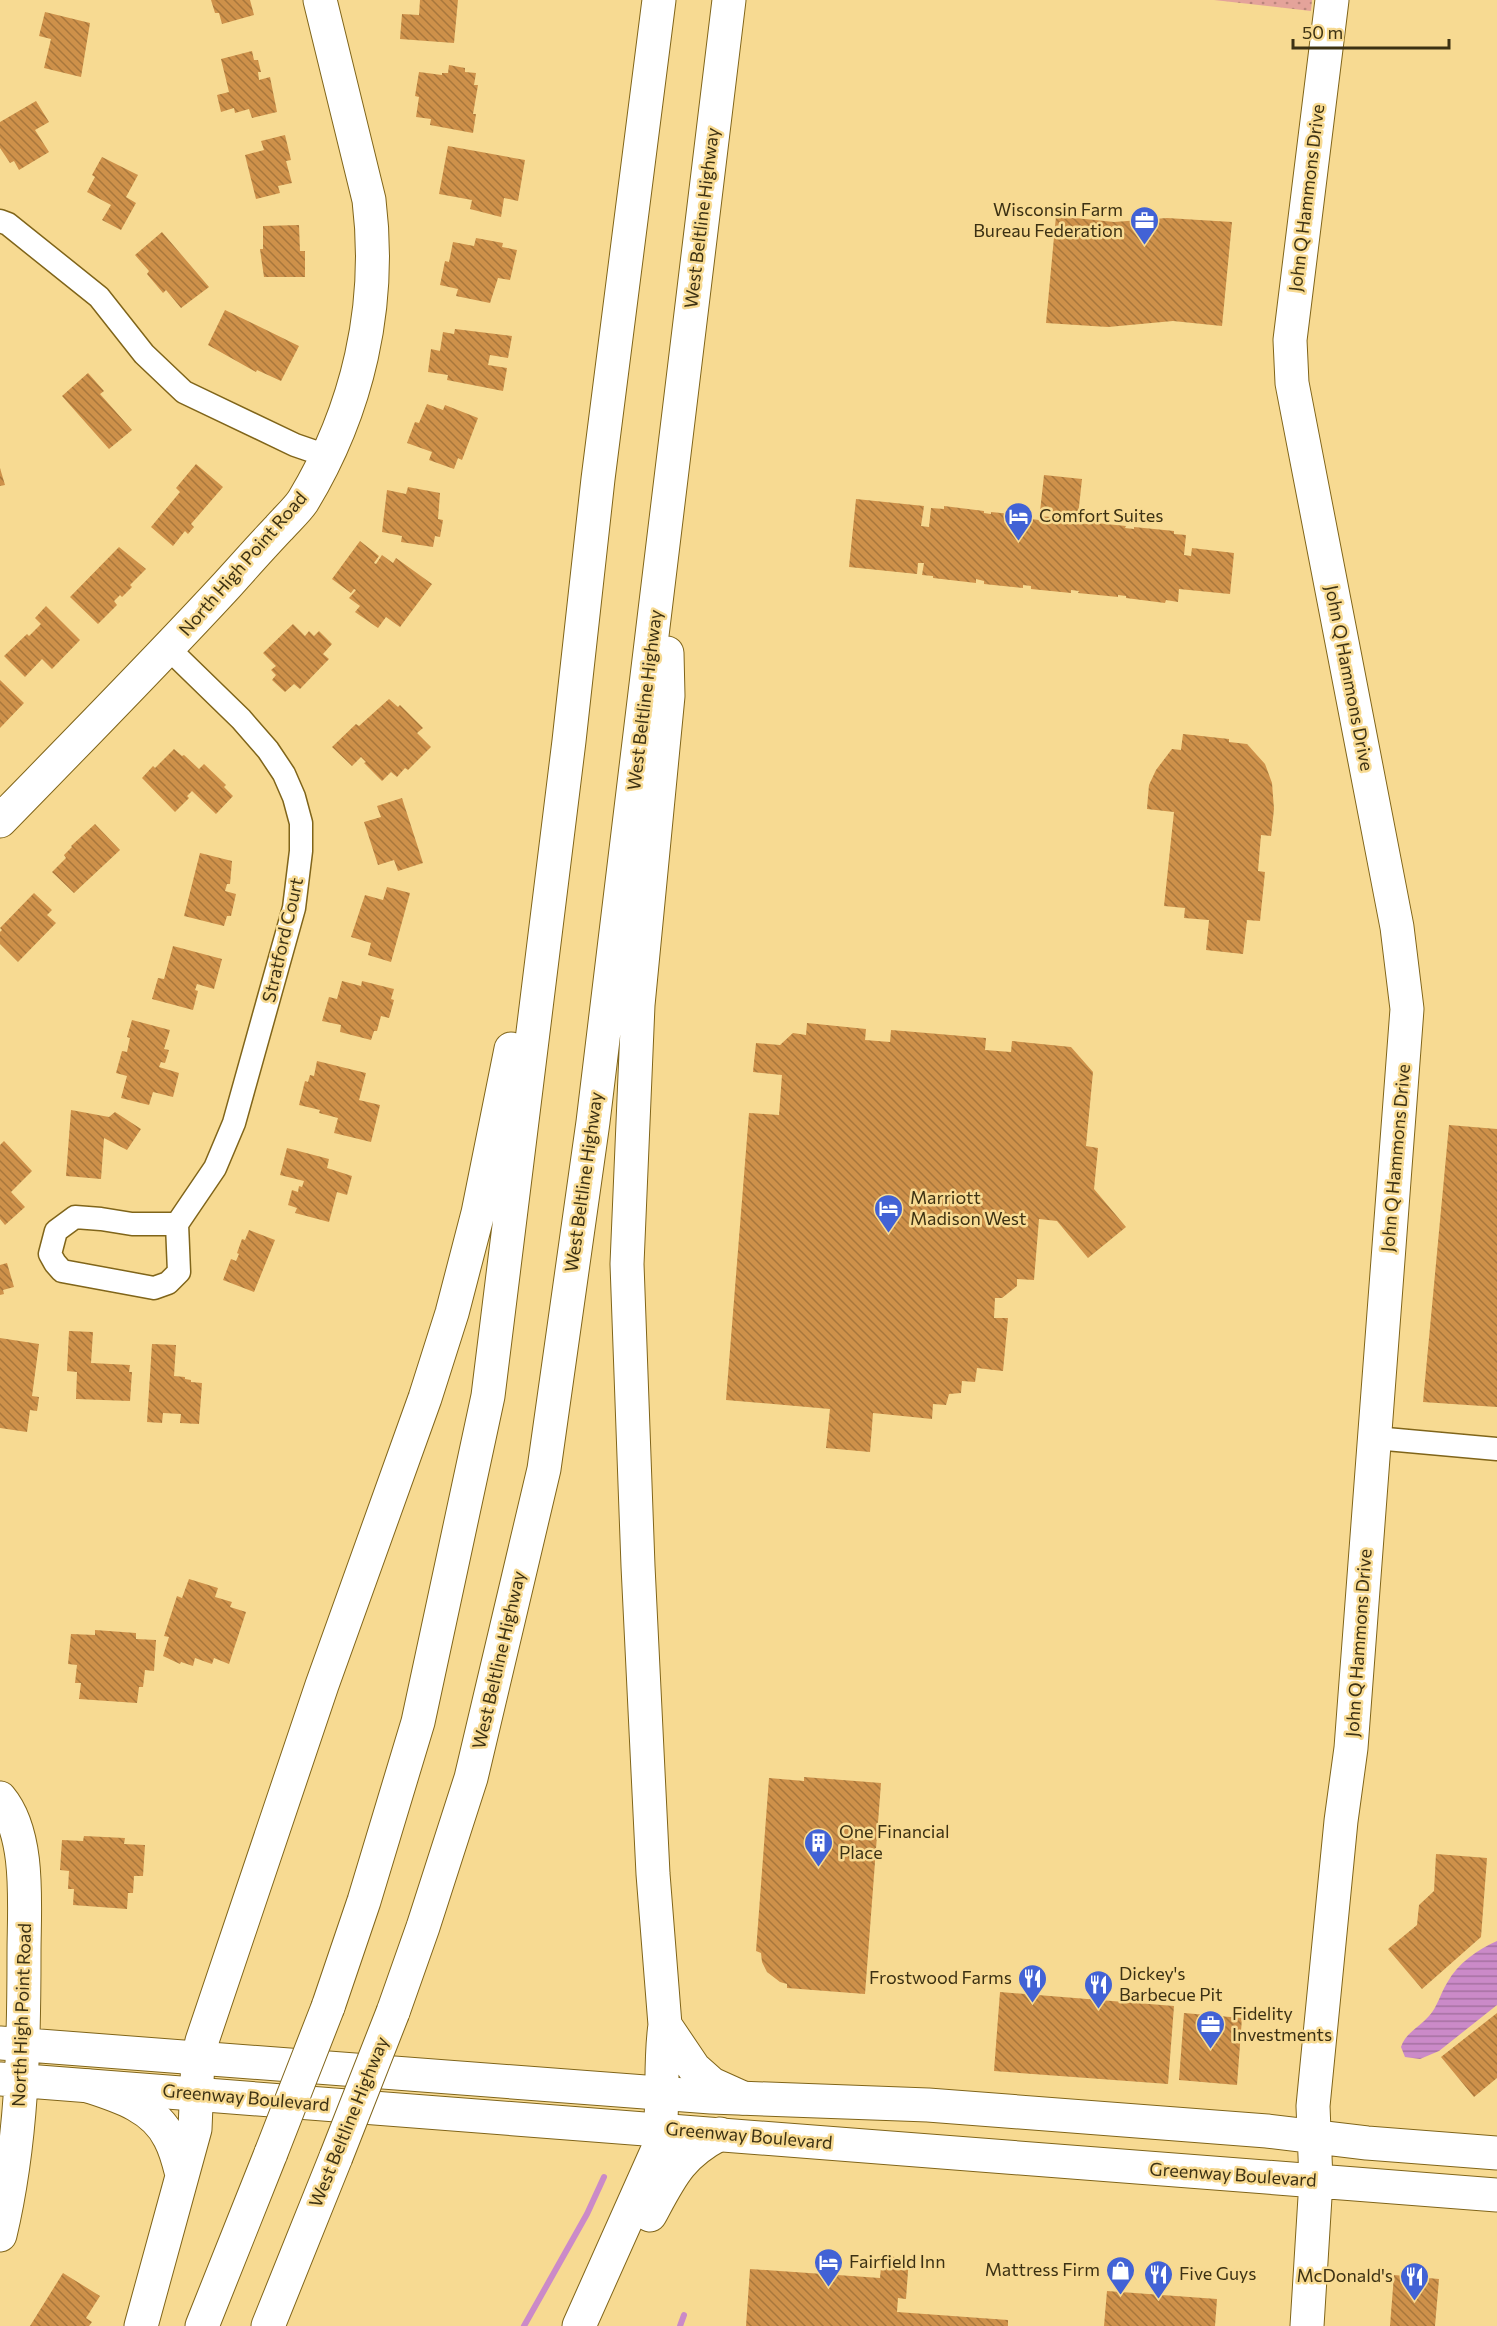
<svg xmlns="http://www.w3.org/2000/svg" width="1497" height="2326" font-family="Commissioner,sans-serif">
<style>
.grass{fill:url(#grass-dots)}
.water{fill:url(#water-rules)}
.lines{fill:none;stroke-linecap:round;stroke-linejoin:round}
.stream{stroke:#cb8ac8;stroke-width:6}
.building{fill:url(#building-back-hatch)}
.street-casing{stroke:#80651a;stroke-width:25}
.secondary-casing{stroke:#80651a;stroke-width:35}
.highway-casing{stroke:#80651a;stroke-width:35}
.street{stroke:#fff;stroke-width:22}
.secondary{stroke:#fff;stroke-width:33}
.highway{stroke:#fff;stroke-width:33}
.highway-bridge-casing{stroke:#80651a;stroke-width:35;stroke-linecap:butt}
.highway-bridge{stroke:#fff;stroke-width:33}
.labels{text-anchor:middle;stroke-width:5;stroke-linejoin:round;paint-order:stroke}
.street-label{font-size:18px;fill:#3c3113;stroke:#f7da92}
.poi-label{font-size:18px;fill:#3c3113;stroke:#f7da92;text-anchor:start}
</style>
<defs>
<pattern id="grass-dots" width="8" height="8" patternUnits="userSpaceOnUse" patternTransform="scale(1.5)"><rect width="8" height="8" fill="#e4a39a"/><path d="M2 2h.1M6 6h.1" fill="none" stroke="#ba857c" stroke-width="1.8" stroke-linecap="round"/></pattern>
<pattern id="water-rules" width="6" height="5" patternUnits="userSpaceOnUse" patternTransform="scale(1.5)"><rect width="6" height="5" fill="#cb8ac8"/><path d="M0 2.5h6" fill="none" stroke="#a671a1"/></pattern>
<pattern id="building-back-hatch" width="6" height="6" patternUnits="userSpaceOnUse" patternTransform="scale(1.5)"><rect width="6" height="6" fill="#ce914a"/><path d="M-1 5l2 2M0 0l6 6M5-1l2 2" fill="none" stroke="#a8773c"/></pattern>
</defs>
<rect width="100%" height="100%" fill="#f7da92"/>
<path class="grass" d="M1214,0H1312L1311,11Z"/>
<path class="water" d="M1497,1941V2005L1439,2051L1420,2059L1405,2057L1401,2047C1405,2033 1420,2027 1429,2016C1438,2006 1440,1994 1447,1983C1458,1963 1477,1950 1497,1941Z"/>
<g class="lines">
<path class="stream" d="M524,2326L587,2214L604,2177
M680,2326L684,2315"/>
</g>
<path class="building" d="M211,0H250L254,15L222,24L219,13H215Z
M420,0H458L454,43L400,39L402,14L419,15Z
M45,12L90,23L81,77L44,68L51,39L39,36Z
M252,51L254,60H258L261,72H258L259,80L270,77L277,112L252,118L249,109L235,113L234,108L221,112L217,95L229,92L221,59Z
M449,65L465,68V72L476,73L474,85H478L473,114H476L473,133L430,125L431,119L416,117L419,97L415,96L419,72L442,75V73H448Z
M36,101L49,122L35,130L49,152L19,170L14,161L10,163L0,148V122Z
M285,135L291,160L286,161L292,183L278,186L280,193L256,199L245,155L264,150L261,141Z
M448,146L525,160L518,201L504,198L501,217L470,209L472,200L439,194Z
M102,157L138,175L126,197L136,203L121,230L102,220L111,205L87,192L95,177L92,175Z
M1056,216L1114,222L1167,218L1232,222L1222,326L1173,321L1108,327L1046,323Z
M299,225L300,251H305V277H264L260,249H263V226Z
M162,232L209,287L181,308L166,290L163,293L147,274L149,271L135,255Z
M476,238L503,243L502,247L517,250L510,280L498,278L490,303L456,296L458,289L440,285L445,261L449,262L453,242L474,246Z
M225,310L299,346L281,381L257,370L256,372L208,345Z
M455,329L512,336L508,358L490,355L488,365L507,368L503,391L447,380L448,375L428,372L431,349L440,351L443,332L454,334Z
M88,373L104,391L100,394L132,430L109,449L62,396Z
M427,404L443,410L445,405L478,418L462,460L458,458L454,469L429,460L432,452L407,443L415,422L419,423Z
M196,464L223,487L191,524L194,527L188,534L185,531L173,546L151,527L180,492L176,488Z
M0,468L5,485L0,486Z
M1044,475L1082,479L1078,516L1066,515V519L1079,520L1078,523L1087,524V522L1126,526L1125,528L1134,529V527L1174,531V534L1186,535L1184,555L1191,556L1192,548L1234,553L1230,594L1179,589L1178,602L1166,600L1165,603L1126,598V596L1118,595V597L1078,593L1079,591L1071,590V593L1031,589V586L1023,585V588L984,584V581L976,579V583L933,578V576L922,575L924,563H918L917,574L849,567L856,499L924,506L921,526L929,527L931,508L944,509V506L984,511V513L991,514V512L1031,516V519L1039,520V516L1051,517V513L1040,512Z
M408,487L440,493L438,519L443,520L440,537L435,536L433,547L401,542L402,536L382,532L387,490L406,494Z
M360,541L379,556L374,563L376,564L382,555L393,563L396,558L432,584L400,627L386,617L378,628L355,612L360,606L349,598L356,590L354,589L351,593L332,579Z
M119,547L146,569L130,585L132,587L122,597L120,595L114,601L117,605L98,624L70,597Z
M46,606L80,640L52,669L42,659L25,677L4,656L27,634L29,636L41,624L35,618Z
M293,624L305,636L309,631L314,636L319,631L332,644L323,654L329,659L300,689L294,684L285,692L272,680L276,675L271,670L276,666L263,653Z
M0,680L24,703L0,728Z
M389,699L398,707L400,705L423,728L417,733L431,747L408,770L405,768L397,777L391,772L382,781L364,763L366,762L361,757L352,766L332,747L356,724L359,726Z
M1183,734L1229,739V742L1247,744L1265,764L1272,783L1274,809L1271,836L1261,835L1258,871L1265,872L1260,921L1247,920L1243,954L1206,950L1209,920L1184,918L1185,908L1164,906L1174,812L1147,809L1148,796L1149,785L1156,770L1172,749L1181,750Z
M174,749L182,756L184,755L199,769L204,764L226,785L224,787L233,796L216,814L192,791L187,796L189,798L175,812L142,778L153,766L155,768Z
M402,798L423,863L398,871L394,860L378,865L364,822L381,817L377,806Z
M95,824L120,850L74,893L52,872L66,858L64,855L72,847L71,846Z
M200,853L232,861L230,884H227L225,891L236,894L231,916H227L224,926L184,916Z
M387,887L410,893L391,962L368,955L371,943L351,937L365,895L383,900Z
M34,893L52,910L47,915L56,923L18,962L0,944V932L2,930L0,928Z
M173,946L222,959L214,989L197,984L195,990L198,991L193,1010L152,999L158,978L164,979Z
M342,981L361,986L362,981L394,989L391,999L394,1000L389,1018L381,1016L377,1031H374L371,1040L340,1032L341,1025L322,1021L329,997L337,999Z
M132,1020L170,1030L164,1049L169,1050L165,1063L161,1062L159,1067L179,1073L173,1097L153,1092L149,1105L121,1098L127,1076L116,1073L122,1051L127,1052L130,1038L127,1037Z
M807,1023L866,1029L865,1040L890,1042L891,1030L986,1038L985,1050L1011,1052L1012,1041L1071,1047L1093,1072L1086,1146L1098,1148L1094,1189L1126,1227L1088,1258L1057,1221L1039,1219L1034,1280L1017,1279V1286L1002,1298H995L994,1318H1008L1003,1371L977,1368L975,1382L962,1381L961,1393L949,1394L946,1405L933,1404L932,1419L873,1413L870,1452L826,1448L830,1409L726,1400L749,1113L779,1115L782,1075L753,1072L756,1043L780,1045L793,1033L806,1035Z
M317,1061L366,1073L359,1100L380,1105L371,1142L334,1133L338,1118L319,1113L320,1110L299,1105L305,1081L308,1082L310,1075L314,1076Z
M71,1110L109,1117L115,1112L141,1129L127,1150L104,1138L101,1179L66,1176Z
M1449,1125L1497,1129V1407L1423,1402Z
M4,1141L32,1171L11,1192L25,1207L5,1225L0,1219V1145Z
M287,1148L329,1159L327,1168L352,1176L347,1195L337,1192L329,1222L295,1213L297,1208L288,1205L292,1190L298,1192L299,1186L302,1187L304,1181L280,1175Z
M249,1230L275,1240L254,1292L223,1280L231,1259L236,1261L239,1254L237,1253L242,1239L245,1240Z
M7,1263L14,1287L3,1290L4,1294L0,1295V1265Z
M69,1331L93,1332L91,1363L130,1365L129,1372H132L130,1401L76,1399L77,1372L67,1371Z
M0,1338L39,1344L32,1396L39,1397L37,1411L30,1410L27,1432L0,1428Z
M152,1344L176,1345L174,1376L185,1377V1379L191,1380V1382L202,1383L199,1424L180,1423L181,1414L163,1413L162,1423L147,1422Z
M189,1579L218,1588L215,1597L232,1602L230,1607L246,1612L229,1664L214,1658L212,1664L195,1658L193,1666L181,1662L180,1664L163,1656L169,1637L164,1636L177,1596L182,1598Z
M95,1630L136,1633V1639L156,1640L154,1671L145,1670L143,1687H139L137,1703L79,1699L81,1683H75L77,1665L68,1664L71,1634L95,1635Z
M804,1777L881,1783L865,1994L787,1988V1984L780,1982L767,1972L762,1962L761,1953L756,1951L769,1778L804,1781Z
M84,1836L125,1838L124,1844L145,1845L143,1876H134L133,1893H128L127,1909L73,1905L74,1889H68L69,1871L60,1870L62,1840L83,1841Z
M1436,1854L1487,1858L1481,1937L1422,1989L1388,1949L1417,1925L1419,1905L1434,1891Z
M1000,1992L1174,2006L1168,2084L994,2071Z
M1184,2013L1242,2018L1237,2085L1179,2080Z
M1497,2013V2078L1474,2097L1441,2057Z
M882,2256L909,2258L906,2299L898,2298L897,2312L1008,2320V2326H746L750,2269L880,2278Z
M63,2273L100,2296L86,2318L92,2322L89,2326H30Z
M1394,2275L1439,2279L1435,2326H1390Z
M1107,2291L1217,2299L1215,2326H1104Z"/>
<g class="lines">
<defs>
<path id="street" d="M0,221L8,224L99,297L144,354L184,392L295,445L327,456
M168,648L241,719L268,750L284,774L294,797L301,823V851L294,908L234,1123L215,1168L177,1224L179,1272L168,1283L154,1288L62,1271L55,1263L50,1254L56,1231L75,1217L101,1219L132,1224H177
M1375,1438L1497,1449"/>
<path id="secondary" d="M0,821C76,743 153,665 227,585C244,566 261,547 279,528C287,519 297,510 303,501C358,410 382,306 369,200L320,0
M0,1798C31,1835 24,1907 24,1953C24,2048 22,2142 0,2235
M0,2043L711,2097L928,2105L1267,2131L1367,2143L1497,2153
M0,2079L1497,2195
M1307,2326L1316,2181L1313,2106L1341,1821L1351,1748L1407,1009L1397,927L1292,383L1290,340L1332,0"/>
<path id="highway" d="M328,2007L364,1901L418,1722L488,1396L569,741L598,479L659,0
M393,2012L423,1927L471,1778L544,1469L593,1122L729,0
M665,2025L694,2068L712,2084L743,2098
M88,2086C119,2096 155,2107 170,2139C176,2150 179,2163 182,2175
M650,2215C671,2176 680,2155 720,2134
M141,2326L195,2129L198,2058L202,2041L322,1685L425,1398L452,1313L478,1213L511,1049
M202,2326L271,2153
M268,2326L336,2157
M579,2326L658,2149C665,2108 659,2066 665,2025L653,1874L638,1566L627,1264L638,1005L668,696L667,653"/>
</defs>
<use href="#street" class="street-casing"/>
<use href="#secondary" class="secondary-casing"/>
<use href="#highway" class="highway-casing"/>
<use href="#street" class="street"/>
<use href="#secondary" class="secondary"/>
<use href="#highway" class="highway"/>
<defs>
<path id="highway-bridge" d="M271,2153L328,2007
M336,2157L393,2012"/>
</defs>
<use href="#highway-bridge" class="highway-bridge-casing"/>
<use href="#highway-bridge" class="highway-bridge"/>
</g>
<defs>
<symbol id="office-pin" viewBox="-11 -11 22 30"><path d="M0 17L-7.5 6A9.5 9.5 0 1 1 7.5 6Z" fill="#4262d5" stroke="#f7da92"/><path d="M-6-3h4V-5.5h4V-3h4V5H-6ZM-1-4.5V-3h2v-1.5ZM-6 0V1H6V0Z" fill="#fff"/></symbol>
<symbol id="hotel-pin" viewBox="-11 -11 22 30"><path d="M0 17L-7.5 6A9.5 9.5 0 1 1 7.5 6Z" fill="#4262d5" stroke="#f7da92"/><path d="M-6-4.5h1.5V1H6V5H4.5V3h-9V5H-6ZM-4 0a1.8 1.8 0 1 1 3.6 0ZM.5 0V-2.5h3Q6-2.5 6 0Z" fill="#fff"/></symbol>
<symbol id="building-pin" viewBox="-11 -11 22 30"><path d="M0 17L-7.5 6A9.5 9.5 0 1 1 7.5 6Z" fill="#4262d5" stroke="#f7da92"/><path d="M-4-6H4V6H1V3H-1V6H-4ZM-2.5-4.3h1.7v1.8h-1.7ZM.8-4.3h1.7v1.8H.8ZM-2.5-1h1.7V.8h-1.7ZM.8-1h1.7V.8H.8Z" fill="#fff"/></symbol>
<symbol id="restaurant-pin" viewBox="-11 -11 22 30"><path d="M0 17L-7.5 6A9.5 9.5 0 1 1 7.5 6Z" fill="#4262d5" stroke="#f7da92"/><path d="M-5-6h1v4h1v-4h1v4h1v-4h1v5L-1.5 .5V6h-2V.5L-5-1ZM5-6V6H3V1.5H1.5Q1.5-4 5-6Z" fill="#fff"/></symbol>
<symbol id="shop-pin" viewBox="-11 -11 22 30"><path d="M0 17L-7.5 6A9.5 9.5 0 1 1 7.5 6Z" fill="#4262d5" stroke="#f7da92"/><path d="M-5-2.5h2.3a2.7 3.5 0 0 1 5.4 0H5L5.5 6h-11ZM-1.5-2.5h3a1.5 2.3 0 0 0-3 0Z" fill="#fff"/></symbol>
</defs>
<g fill-rule="evenodd">
<use href="#office-pin" x="1128" y="204" width="33" height="45"/>
<use href="#hotel-pin" x="1002" y="500" width="33" height="45"/>
<use href="#hotel-pin" x="872" y="1192" width="33" height="45"/>
<use href="#building-pin" x="802" y="1826" width="33" height="45"/>
<use href="#restaurant-pin" x="1016" y="1962" width="33" height="45"/>
<use href="#restaurant-pin" x="1082" y="1968" width="33" height="45"/>
<use href="#office-pin" x="1194" y="2008" width="33" height="45"/>
<use href="#hotel-pin" x="812" y="2246" width="33" height="45"/>
<use href="#shop-pin" x="1104" y="2254" width="33" height="45"/>
<use href="#restaurant-pin" x="1142" y="2258" width="33" height="45"/>
<use href="#restaurant-pin" x="1398" y="2260" width="33" height="45"/>
</g>
<g class="labels">
<g class="street-label">
<text transform="translate(1307 198) rotate(-83)" y="6">John Q Hammons Drive</text>
<text transform="translate(702 218) rotate(-83)" y="6">West Beltline Highway</text>
<text transform="translate(243 564) rotate(-49)" y="6">North High Point Road</text>
<text transform="translate(1349 678) rotate(79)" y="6">John Q Hammons Drive</text>
<text transform="translate(645 700) rotate(-83)" y="6">West Beltline Highway</text>
<text transform="translate(283 940) rotate(-77)" y="6">Stratford Court</text>
<text transform="translate(1396 1158) rotate(-85)" y="6">John Q Hammons Drive</text>
<text transform="translate(584 1182) rotate(-82)" y="6">West Beltline Highway</text>
<text transform="translate(1359 1643) rotate(-86)" y="6">John Q Hammons Drive</text>
<text transform="translate(499 1660) rotate(-77)" y="6">West Beltline Highway</text>
<text transform="translate(22 2015) rotate(-88)" y="6">North High Point Road</text>
<text transform="translate(246 2098) rotate(5)" y="6">Greenway Boulevard</text>
<text transform="translate(349 2122) rotate(-68)" y="6">West Beltline Highway</text>
<text transform="translate(749 2136) rotate(5)" y="6">Greenway Boulevard</text>
<text transform="translate(1233 2175) rotate(4)" y="6">Greenway Boulevard</text>
</g>
<g class="poi-label">
<text x="1123" y="216" text-anchor="end">Wisconsin Farm<tspan x="1123" dy="21">Bureau Federation</tspan></text>
<text x="1039" y="522">Comfort Suites</text>
<text x="910" y="1204">Marriott<tspan x="910" dy="21">Madison West</tspan></text>
<text x="839" y="1838">One Financial<tspan x="839" dy="21">Place</tspan></text>
<text x="1119" y="1980">Dickey's<tspan x="1119" dy="21">Barbecue Pit</tspan></text>
<text x="1012" y="1984" text-anchor="end">Frostwood Farms</text>
<text x="1232" y="2020">Fidelity<tspan x="1232" dy="21">Investments</tspan></text>
<text x="849" y="2268">Fairfield Inn</text>
<text x="1100" y="2276" text-anchor="end">Mattress Firm</text>
<text x="1179" y="2280">Five Guys</text>
<text x="1393" y="2282" text-anchor="end">McDonald's</text>
</g>
</g>
<path d="M1293 39v9h156v-9" fill="none" stroke="#3c3113" stroke-width="3"/>
<text x="1302" y="39" font-size="18" fill="#3c3113" stroke="#f7da92" stroke-width="4.5" paint-order="stroke">50 m</text>
</svg>
